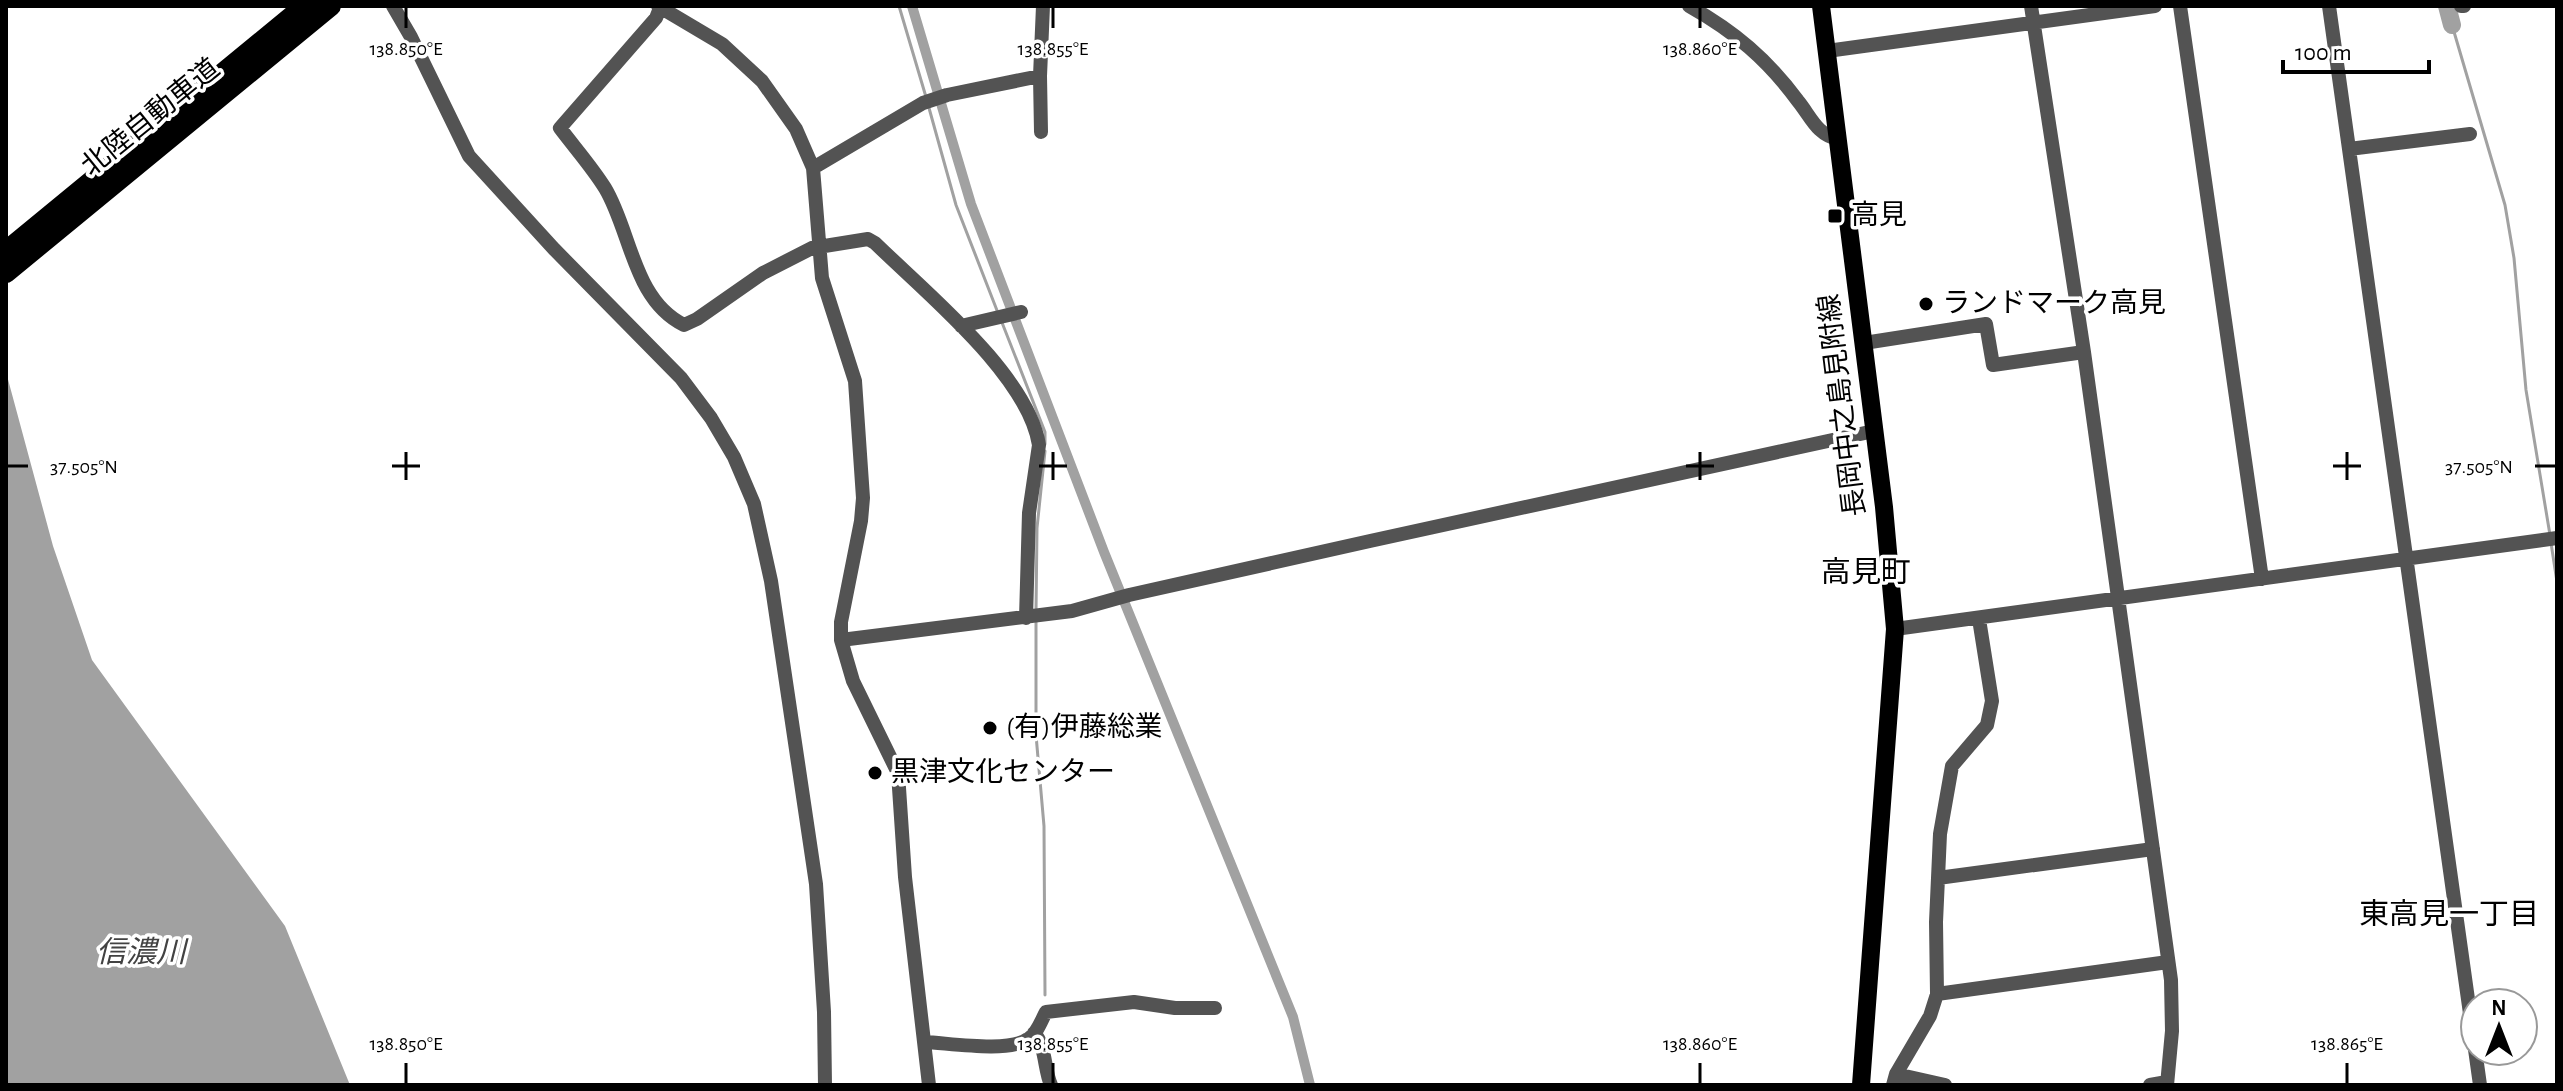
<svg xmlns="http://www.w3.org/2000/svg" width="2563" height="1091" font-family="'Alegreya Sans','Noto Sans JP',sans-serif">
<style>
.water{fill:#a1a1a1}
.lines{fill:none;stroke-linecap:round;stroke-linejoin:round}
.stream{stroke:#a1a1a1;stroke-width:3}
.canal{stroke:#a1a1a1;stroke-width:10}
.river{stroke:#a1a1a1;stroke-width:18}
.minor{stroke:#535353;stroke-width:14}
.major{stroke:#000;stroke-width:18}
.highway{stroke:#000;stroke-width:20}
.ticks{fill:none;stroke:#000;stroke-width:3}
.poi-dot{fill:#000;stroke:#fff;stroke-width:3}
.labels{text-anchor:middle;dominant-baseline:central;stroke-width:7;stroke-linejoin:round;paint-order:stroke}
.street-label{font-size:28px;fill:#000;stroke:#fff}
.poi-label{font-size:28px;fill:#000;stroke:#fff;text-anchor:start}
.neighbourhood-label{font-size:30px;fill:#000;stroke:#fff}
.water-label{font-size:30px;font-style:italic;fill:#424242;stroke:#fff}
.ticks-label{font-size:20px;text-anchor:middle;fill:#000;stroke:#fff;stroke-width:7;stroke-linejoin:round;paint-order:stroke}
</style>
<rect width="100%" height="100%" fill="#fff"/>
<!-- water -->
<path class="water" d="M6,372L53,546L92,660L285,926L350,1085H6Z"/>
<g class="lines">
<!-- stream -->
<path class="stream" d="M899,6L926,97
M2452,25L2505,205L2514,258L2526,390L2550,535
M929,108L956,205L998,313
M1001,320L1045,432V444
M2551,543L2557,582
M1036,611L1037,528L1045,451
M1036,619V735L1044,826L1045,995"/>
<!-- canal -->
<path class="canal" d="M912,6L971,204L1104,552L1293,1017L1310,1085"/>
<!-- river -->
<path class="river" d="M2447,6L2452,25"/>
<!-- minor -->
<path class="minor" d="M393,6L411,37L469,156L554,249L681,378L711,418L734,457L754,504L771,581L816,884L824,1012L825,1085
M658,6L722,44L762,81L796,129L813,168L822,278L855,381L863,498L861,521L841,622V640L853,681L898,773L905,877L929,1085
M1689,6C1735,32 1767,59 1798,101C1811,117 1817,135 1838,139
M2031,6L2084,352L2171,980L2172,1031L2167,1085
M2180,6L2262,579
M2329,6L2480,1085
M2461,6H2464
M660,8L656,18L560,128C575,148 592,167 605,188C631,231 633,300 684,325L697,319L763,273L812,248L868,239L875,243C925,292 1028,375 1039,445L1029,513L1026,618
M1827,51L2155,6
M1040,76L1041,132
M2349,149L2470,134
M813,168L923,103L947,95L1040,76L1043,6
M961,326L1021,312
M1864,343L1986,324L1993,365L2084,352
M1895,629L2557,538
M841,640L1072,611L1129,595L1370,541L1874,431
M1938,878L2153,849
M1937,994L2168,962
M1034,1033C1046,1045 1044,1070 1051,1085
M925,1042C949,1043 1009,1053 1028,1039C1037,1034 1041,1021 1046,1012L1134,1002L1175,1008H1215
M1896,1074L1945,1085
M1893,1085L1896,1074L1930,1016L1937,994L1936,922L1940,834L1952,766L1987,725L1992,701L1979,619
M2150,1085L2167,1082"/>
<!-- major -->
<path class="major" d="M1821,6L1884,507L1895,629L1861,1085"/>
<!-- highway -->
<path class="highway" d="M6,251L304,6
M6,273L331,6"/>
</g>
<!-- ticks -->
<path class="ticks" d="M406,8V28M1053,8V28M1700,8V28M406,452V480M1053,452V480M1700,452V480M2347,452V480M8,466H28M392,466H420M1039,466H1067M1686,466H1714M2333,466H2361M2535,466H2555M406,1063V1083M1053,1063V1083M1700,1063V1083M2347,1063V1083"/>
<!-- markers -->
<g class="poi-dot">
<rect x="1827" y="208" width="16" height="16" rx="4"/>
<circle cx="1926" cy="304" r="8"/>
<circle cx="990" cy="728" r="8"/>
<circle cx="875" cy="773" r="8"/>
</g>
<g class="labels">
<!-- street labels -->
<g class="street-label">
<text transform="translate(151 118) rotate(-39)">北陸自動車道</text>
<text transform="translate(1843 405) rotate(-97)">長岡中之島見附線</text>
</g>
<!-- poi labels -->
<g class="poi-label">
<text x="1851" y="216">高見</text>
<text x="1942" y="304">ランドマーク高見</text>
<text x="1006" y="728">(有)伊藤総業</text>
<text x="891" y="773">黒津文化センター</text>
</g>
<!-- neighbourhood labels -->
<g class="neighbourhood-label">
<text x="1866" y="573">高見町</text>
<text x="2449" y="915">東高見一丁目</text>
</g>
<!-- water labels -->
<g class="water-label">
<text x="141" y="953">信濃川</text>
</g>
</g>
<g class="ticks-label">
<text x="406" y="55">138.850°E</text>
<text x="1053" y="55">138.855°E</text>
<text x="1700" y="55">138.860°E</text>
<text x="84" y="473">37.505°N</text>
<text x="2479" y="473">37.505°N</text>
<text x="406" y="1050">138.850°E</text>
<text x="1053" y="1050">138.855°E</text>
<text x="1700" y="1050">138.860°E</text>
<text x="2347" y="1050">138.865°E</text>
</g>
<!-- border -->
<rect width="2563" height="1091" fill="none" stroke="#000000" stroke-width="16"/>
<!-- north arrow -->
<g transform="translate(2499 1027)"><circle r="38" fill="#ffffff" stroke="#999999" stroke-width="2"/>
<path d="M0-6L14 30L0 20L-14 30Z" fill="#000000"/>
<text y="-12" font-size="22" font-weight="bold" text-anchor="middle" fill="#000000">N</text>
</g>
<!-- scale -->
<path d="M2283 60v12h146v-12" fill="none" stroke="#000000" stroke-width="4"/>
<text x="2295" y="60" font-size="24" fill="#000000" stroke="#ffffff" stroke-width="6" paint-order="stroke">100 m</text>
</svg>
